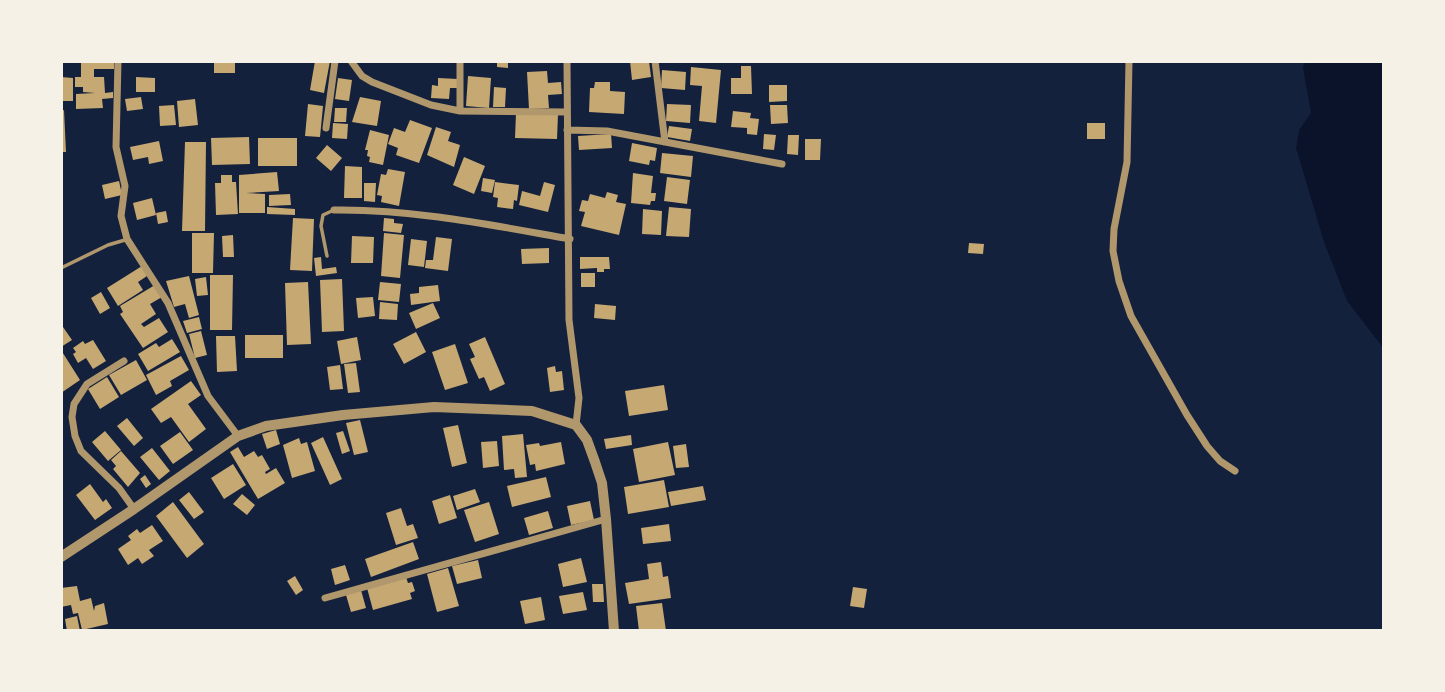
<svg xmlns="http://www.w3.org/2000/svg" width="1445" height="692" font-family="'DejaVu Sans',sans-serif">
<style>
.water{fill:#0b132b}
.building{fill:#c6a872}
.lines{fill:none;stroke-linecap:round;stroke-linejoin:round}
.service{stroke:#b1986c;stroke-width:3.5}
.minor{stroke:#b1986c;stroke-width:7}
.tertiary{stroke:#b1986c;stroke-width:10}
</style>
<rect width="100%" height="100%" fill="#14213d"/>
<!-- water -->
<path class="water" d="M1305,61H1384V349L1347,301L1324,242L1296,148L1299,130L1311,113L1303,68Z"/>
<!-- building -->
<path class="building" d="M81,61H114V69H94V77H104L105,93L113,92V98L102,99L103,108L76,109V94L95,93L83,92V87H75V77H81Z
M214,61H235V73H214Z
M315,61H330L324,93L310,90Z
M497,61H508V68L497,67Z
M630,61H649L651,77L632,80Z
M741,66H751L752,94H731V78H741Z
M691,67L721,70L716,123L699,121L702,86L690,85Z
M662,70L686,72L685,90L661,88Z
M547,71L548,83L561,82L562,94L548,95L549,108L529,109L527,72Z
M468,76L491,78L489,108L466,106Z
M61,77L73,78V101H61Z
M136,77L155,78V92H136Z
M338,78L352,80L349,101L335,99Z
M438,78L458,79L457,88H450L449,99L431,98L432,85L438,86Z
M595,82H610V91L625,92L624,114L589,112L590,88H594Z
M769,85H787V101L769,102Z
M494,87L506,88L505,107H493Z
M141,97L143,109L127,111L125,99Z
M360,97L381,101L377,126L352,122Z
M195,99L198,125L179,127L177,101Z
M308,104L323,106L320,137L305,136Z
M667,104L691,105L690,123L666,121Z
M174,105L176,125L160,126L159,106Z
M770,105H787L788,123L771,124Z
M335,108H347L346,122H334Z
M64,110L66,152H61V111Z
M733,111L751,113L750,118L759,119L757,135L747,134V128L731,127Z
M516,113L558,114L557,139L515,138Z
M410,120L432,128L419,163L396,155L398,148L388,144L394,128L405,132Z
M333,123L348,124L347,139L332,138Z
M1087,123H1105V139H1087Z
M669,126L692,129L690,141L667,137Z
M436,127L451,132L448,141L460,145L454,167L427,155Z
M370,130L389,135L383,165L369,162L370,157L367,156L368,150H365Z
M611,134L612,148L579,150L578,136Z
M764,134L776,135L774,150L763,149Z
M788,135H799L798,155L787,154Z
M249,137L250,164L212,165L211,138Z
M258,138H297V166H258Z
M805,139H821L820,160H805Z
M159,141L163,161L149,164L148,157L133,160L130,147Z
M185,142H206L205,231H182Z
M632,143L657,148L655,161L650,160L649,165L629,161Z
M327,145L342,158L331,171L316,158Z
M662,153L693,156L691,177L660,173Z
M464,157L485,166L474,194L453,185Z
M345,166L362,167V198H344Z
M388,169L405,172L399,206L381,202L382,196L377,195L381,174L386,175Z
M277,172L279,191L246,193L265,194V207H263H265V213H239V175Z
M633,173L653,176L651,193H656L655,201H651L650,205L631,203Z
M221,175H232V182H236L238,214L216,215L215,183H221Z
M667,177L690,180L687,204L664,201Z
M483,178L495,180L492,193L481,191Z
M119,181L122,195L105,199L102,185Z
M495,182L519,185L517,201L514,200L513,209L497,207L498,198L493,197Z
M544,182L555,185L548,212L519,205L522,191L540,196Z
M364,183H376L375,202L364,201Z
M607,192L618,195L616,202L626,204L619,235L581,226L585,212L579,211L582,200L588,201L590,194L605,198Z
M290,194L291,205L269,206V195Z
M152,198L156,215L137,220L133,203Z
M267,207L295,209V215L267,214Z
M669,207L691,209L689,237L666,236Z
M643,209L662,211L661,235L642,234Z
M166,211L168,222L158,224L156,213Z
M293,218L314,219L312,271L290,270Z
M384,218L394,219V223L403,224L401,233L383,231Z
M192,233H214L213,273H192Z
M384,233L404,235L400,278L381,276Z
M233,235L234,257H223L222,236Z
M352,236L374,237L373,263H351Z
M436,237L452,239L448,271L425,268L426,260H433Z
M411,239L427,241L424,267L408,265Z
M969,243L984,244L983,254L968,253Z
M549,248V263L522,264L521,249Z
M321,257L322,269L336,267L337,273L316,276L314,258Z
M580,257H609L610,269H604V272H597V268L580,269Z
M142,266L147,276L138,282L143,290L118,306L107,288Z
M581,273H595V287H581Z
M210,275H233L232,330H210Z
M189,276L199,315L189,318L185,304L174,307L166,281Z
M206,277L208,295L197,296L195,279Z
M342,279L344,331L322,332L320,280Z
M308,282L311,344L287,345L285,283Z
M380,282L401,284L399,302L378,300Z
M155,285L162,297L150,304L156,314L141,324L144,327L159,318L168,332L143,348L120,314L123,312L120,306Z
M438,285L440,301L411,305L410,294L419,293V287Z
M101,292L110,308L100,314L91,298Z
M373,297L375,316L358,318L356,298Z
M380,302L398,304L397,320L379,319Z
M433,303L440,318L416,329L409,313Z
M595,304L616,306L615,320L594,318Z
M199,317L202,329L187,333L183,321Z
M63,327L72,340L61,347V329Z
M201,331L207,355L195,358L189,334Z
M416,332L426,352L404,364L393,344Z
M245,335H283V358H245Z
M216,336H235L237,371L217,372Z
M357,337L361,360L341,364L337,341Z
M485,337L505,384L490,391L484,377L479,379L470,359L475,357L469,344Z
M172,339L180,352L148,371L138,354L156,343L159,347Z
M93,340L106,361L93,369L86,358L78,363L73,354L76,352L73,348L83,341L85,344Z
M455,344L468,383L445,390L432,352Z
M61,350L80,380L61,393Z
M181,356L189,370L170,381L172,386L156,395L146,375Z
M136,360L147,380L121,395L109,375Z
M356,363L360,392L348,393L344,364Z
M340,365L343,389L330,390L327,367Z
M555,366L556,372L562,371L564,390L550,392L547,368Z
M107,377L119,397L100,409L88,389Z
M191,381L201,395L188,404L206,429L189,442L171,417L161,423L151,409Z
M664,385L668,410L629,416L625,391Z
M127,418L143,438L134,446L117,426Z
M360,420L368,452L354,455L346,423Z
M458,425L467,463L452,467L443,428Z
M276,430L280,444L267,449L262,434Z
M105,431L121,450L108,461L92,442Z
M343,431L350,451L342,454L336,433Z
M180,432L193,450L173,464L160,446Z
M523,434L527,477L515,478L514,469L504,470L502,436Z
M631,435L632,445L606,449L604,439Z
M323,437L342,479L330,485L311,443Z
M299,438L301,444L307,442L315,471L292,478L283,445Z
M497,441L499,466L483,468L481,442Z
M561,442L565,464L536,471L535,464L530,465L526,445L539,443L540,446Z
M668,442L675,475L639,482L633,449Z
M686,444L689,467L676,468L673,446Z
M238,447L244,457L254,451L258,457L262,455L270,469L265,472L266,474L276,468L285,483L258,499L230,452Z
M152,448L170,471L159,480L140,457Z
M121,451L140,473L128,487L113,469L116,466L111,460Z
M233,464L246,485L224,499L211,478Z
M145,475L151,484L146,488L140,479Z
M546,477L551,497L512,507L507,486Z
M664,480L669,507L628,514L624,487Z
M90,484L103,502L106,499L112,508L95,520L76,495Z
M703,486L706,500L671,506L668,492Z
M475,489L480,502L457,510L453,496Z
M189,492L204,512L194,519L179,500Z
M242,494L255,505L247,515L233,504Z
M450,495L457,518L439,524L432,501Z
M590,501L594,520L571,525L567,506Z
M173,502L204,544L187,558L156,516Z
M489,502L499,534L475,542L464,510Z
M401,508L407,526L413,524L418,538L396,545L386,513Z
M548,511L553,528L529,535L524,518Z
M669,524L671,541L643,544L641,528Z
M152,525L163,541L149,550L154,556L142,564L138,558L128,565L118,549L131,540L128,536L137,529L140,533Z
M413,542L419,559L371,577L365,559Z
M581,558L587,582L563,587L558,564Z
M478,560L482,578L457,584L452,566Z
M661,562L663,577L668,576L671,598L629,604L625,583L649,579L647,564Z
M345,565L350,580L335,585L331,569Z
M448,568L459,606L437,612L427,574Z
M295,576L303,590L296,595L287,581Z
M406,577L408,583L412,582L415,591L410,593L412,599L373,610L367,588Z
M592,584H603L604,602H593Z
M77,586L80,601L91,598L94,611L95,606L104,603L108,624L82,630L78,613L73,614L71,605L61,607V588Z
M853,587L867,589L864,608L850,606Z
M361,590L366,608L351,612L346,595Z
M583,592L587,610L563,614L559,596Z
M541,597L545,620L525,624L520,601Z
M662,603L666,631H639L636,606Z
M77,616L80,631H67L65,619Z"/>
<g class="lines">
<!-- service -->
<path class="service" d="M327,256L321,226L323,215L334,210
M61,268L108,245L125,240"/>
<!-- minor -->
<path class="minor" d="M118,61L116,147L125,186L121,216L127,239L168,303L208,396L238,436
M351,61L362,76L372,82L431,105L460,111L566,112
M567,61L569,320L579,398L576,425
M655,61L665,142
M1129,61L1127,162L1114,229L1113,251L1119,281L1131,316L1187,415L1207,446L1220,461L1235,471
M460,111V61
M326,128L335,61
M567,130L607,131L782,164
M334,210C414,209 491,225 570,239
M124,361L87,384L74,404L72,417L75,436L81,451L119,488L134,509
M325,598L606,519"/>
<!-- tertiary -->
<path class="tertiary" d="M61,557L134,509L238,436L266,426L343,415L434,407L532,411L576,425L587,440L595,462L602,483L606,519L614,631"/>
</g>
<!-- border -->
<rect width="1445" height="692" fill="none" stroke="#f6f1e7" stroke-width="126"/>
</svg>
